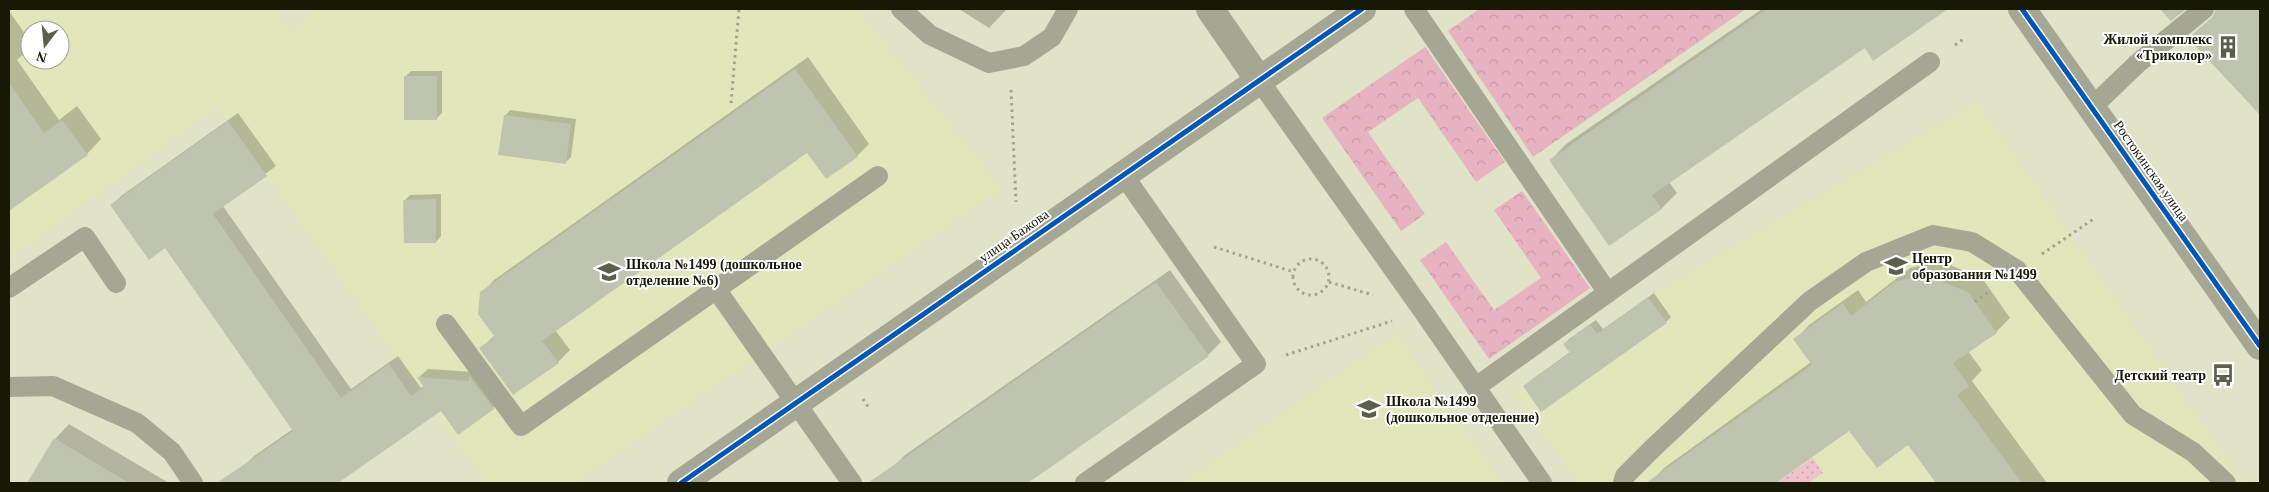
<svg xmlns="http://www.w3.org/2000/svg" width="2269" height="492" font-family="Georgia,serif">
<style>
.built{fill:#e3e6ba;fill-rule:evenodd}
.grass{fill:url(#grass-dots)}
.forest{fill:url(#forest-crowns)}
.shadow{fill:#0003}
.building{fill:#bfc4b0}
.lines{fill:none;stroke-linecap:round;stroke-linejoin:round}
.path{stroke:#a1a291;stroke-width:3;stroke-dasharray:2.5 4;stroke-linecap:butt}
.service{stroke:#a5a694;stroke-width:20}
.minor{stroke:#a5a694;stroke-width:28}
.tertiary{stroke:#a5a694;stroke-width:28}
.cycleway-casing{stroke:#fff;stroke-width:8}
.cycleway{stroke:#0057b8;stroke-width:5}
.labels{text-anchor:middle;dominant-baseline:central;stroke-width:4;stroke-linejoin:round;paint-order:stroke}
.poi-label{font-size:14px;font-weight:bold;fill:#181806;stroke:#fff;text-anchor:start}
.street-label{font-size:14px;fill:#181806;stroke:#fff}
</style>
<defs>
<pattern id="grass-dots" width="8" height="8" patternUnits="userSpaceOnUse" patternTransform="scale(1.25)"><rect width="8" height="8" fill="#f1c1cc"/><path d="M2 2h.1M6 6h.1" fill="none" stroke="#cea5ae" stroke-width="1.8" stroke-linecap="round"/></pattern>
<pattern id="forest-crowns" width="20" height="18" patternUnits="userSpaceOnUse" patternTransform="scale(1.25)"><rect width="20" height="18" fill="#e8b3c0"/><path d="M2 6a3 3 0 1 1 6 0M12 15a3 3 0 1 1 6 0" fill="none" stroke="#c699a4"/></pattern>
</defs>
<rect width="100%" height="100%" fill="#e1e3c8"/>
<!-- built -->
<path class="built" d="M9,9H276L293,32L316,9H857L1002,189L575,483H486L218,107L9,259ZM30,30H60V60H30Z
M1977,102L2244,483H1579L1513,393L1523,386L1542,412L1667,323L1648,297Z
M1396,334L1503,483H1182Z"/>
<!-- grass -->
<path class="grass" d="M1813,458L1823,473L1808,483H1776Z"/>
<!-- forest -->
<path class="forest" d="M1479,9H1746L1533,157L1448,31Z
M1425,47L1505,162L1476,182L1418,98L1368,132L1425,214L1401,231L1322,118Z
M1522,191L1590,288L1489,359L1420,260L1446,242L1494,310L1541,278L1494,210Z"/>
<!-- shadow -->
<path class="shadow" d="M959,9H1007L989,28Z
M1762,9H1939L1865,46L1669,182L1677,193L1661,209L1551,160L1566,144Z
M2216,9H2260V114L2189,38L2216,14Z
M9,11L30,41V48L17,60L59,120L77,106L101,139L87,154L9,210Z
M808,57L869,144L857,156L807,151L555,330L570,350L558,362L480,349L495,335L482,293L494,280Z
M411,71H442V113L437,118L405,77Z
M510,110L576,119L571,157L565,163L505,116Z
M238,113L276,166L223,206L351,389L398,356L421,388L425,385L419,377L428,369L475,372L502,399L493,408L442,409L336,483H257L245,465L254,456L293,429L165,247L112,205L121,196Z
M441,194V236L436,242L405,200L410,195Z
M1940,261L1982,278L2010,318L1996,332L1968,351L1982,370L1972,381L2047,483H1937L1908,443L1849,429L1773,483H1650L1664,468L1811,362L1795,340L1809,325L1858,290L1866,302L1910,268Z
M1170,270L1221,342L1208,355L1026,483H902L892,468L905,455Z
M1654,293L1671,317L1666,322L1530,381L1570,352L1564,344L1569,339L1596,320L1603,329Z
M69,424L169,483H28L55,439Z"/>
<!-- building -->
<path class="building" d="M1767,9H1948L1873,61L1865,48L1652,195L1662,209L1609,246L1549,160Z
M2160,9H2186L2171,21Z
M2216,9H2260V115L2188,38L2212,18Z
M795,69L858,157L826,179L807,153L542,341L559,363L513,395L479,348L495,337L478,314L480,292Z
M404,76H437V120H404Z
M9,83L44,133L62,120L88,155L9,211Z
M504,115L571,124L566,164L498,155Z
M228,121L267,176L213,214L341,398L389,364L411,396L424,387L417,377L469,381V376L494,409L458,435L441,411L338,483H217L293,431L165,248L149,260L110,205Z
M436,199V243H404L403,200Z
M1925,275L1968,292L1997,333L1953,363L1969,386L1957,395L2022,483H1936L1908,445L1877,468L1849,431L1776,483H1646L1812,365L1793,339L1843,303L1851,316L1894,282Z
M1156,282L1209,356L1028,483H868Z
M1648,297L1667,323L1541,412L1523,386L1570,353L1563,344L1590,324L1597,334Z
M54,438L129,483H27Z"/>
<g class="lines">
<!-- path -->
<path class="path" d="M1955,45L1965,38
M1011,90L1016,202
M731,103L739,9
M1214,247L1294,272
M2042,254L2095,218
M1293 277a18 18 0 1 1 36 0a18 18 0 1 1-36 0Z
M1329,282L1373,295
M1975,302L1990,291
M1286,355L1392,321
M863,399L869,408"/>
<!-- service -->
<path class="service" d="M901,9L930,35L989,63L1024,56L1052,37L1068,9
M1414,9L1608,293
M1259,80L1423,311L1542,483
M2092,107L2138,63L2204,9
M9,288L85,237L116,283
M716,289L852,483
M446,324L521,426L878,176
M9,387L53,386L137,423L172,452L193,483
M1476,387L1930,62
M1085,483L1256,364L1122,173
M1623,483L1625,476L1653,448L1810,301L1866,262L1933,235L1972,242L2017,270L2133,415L2193,452L2226,483"/>
<!-- minor -->
<path class="minor" d="M1210,9L1259,80
M681,483L1362,9"/>
<!-- tertiary -->
<path class="tertiary" d="M2022,9L2260,346"/>
<defs>
<path id="cycleway" d="M2022,9L2260,346
M681,483L1362,9"/>
</defs>
<!-- cycleway casing -->
<use href="#cycleway" class="cycleway-casing"/>
<!-- cycleway -->
<use href="#cycleway" class="cycleway"/>
</g>
<!-- icons -->
<defs>
<symbol id="building-bare" viewBox="-9 -9 18 18"><path d="M-4-6H4V6H1V3H-1V6H-4ZM-2.5-4.3h1.7v1.8h-1.7ZM.8-4.3h1.7v1.8H.8ZM-2.5-1h1.7V.8h-1.7ZM.8-1h1.7V.8H.8Z" fill="#5e5f4a" stroke="#fff" stroke-width="2.5" paint-order="stroke"/></symbol>
<symbol id="school-bare" viewBox="-9 -9 18 18"><path d="M0-5L7-2L0 1L-7-2ZM-4 1L0 2.5L4 1V4Q0 6-4 4Z" fill="#5e5f4a" stroke="#fff" stroke-width="2.5" paint-order="stroke"/></symbol>
<symbol id="bus-bare" viewBox="-9 -9 18 18"><path d="M-5-6H5V4H4V6H2V4H-2V6H-4V4H-5ZM-3.5-4V0h7V-4ZM-3.5 1.2v1.5H-2V1.2ZM2 1.2v1.5H3.5V1.2Z" fill="#5e5f4a" stroke="#fff" stroke-width="2.5" paint-order="stroke"/></symbol>
</defs>
<g fill-rule="evenodd">
<use href="#building-bare" x="2212" y="31" width="32" height="32"/>
<use href="#school-bare" x="1880" y="250" width="32" height="32"/>
<use href="#school-bare" x="593" y="256" width="32" height="32"/>
<use href="#bus-bare" x="2207" y="359" width="32" height="32"/>
<use href="#school-bare" x="1353" y="393" width="32" height="32"/>
</g>
<g class="labels">
<!-- poi labels -->
<g class="poi-label">
<text x="2212" y="39" text-anchor="end">Жилой комплекс<tspan x="2212" dy="16">«Триколор»</tspan></text>
<text x="1912" y="258">Центр<tspan x="1912" dy="16">образования №1499</tspan></text>
<text x="626" y="264">Школа №1499 (дошкольное<tspan x="626" dy="16">отделение №6)</tspan></text>
<text x="2206" y="375" text-anchor="end">Детский театр</text>
<text x="1386" y="401">Школа №1499<tspan x="1386" dy="16">(дошкольное отделение)</tspan></text>
</g>
<!-- street labels -->
<g class="street-label">
<text transform="translate(2151 171) rotate(55)">Ростокинская улица</text>
<text transform="translate(1014 236) rotate(-35)">улица Бажова</text>
</g>
</g>
<!-- border -->
<rect width="2269" height="492" fill="none" stroke="#181806" stroke-width="20"/>
<!-- north arrow -->
<g transform="translate(45 45) rotate(196)"><circle r="24" fill="#ffffff" stroke="#a3a39b"/>
<path d="M0-4L9 19L0 12L-9 19Z" fill="#5e5f4a"/>
<text y="-8" font-size="14" font-weight="bold" text-anchor="middle" fill="#181806">N</text>
</g>
</svg>
